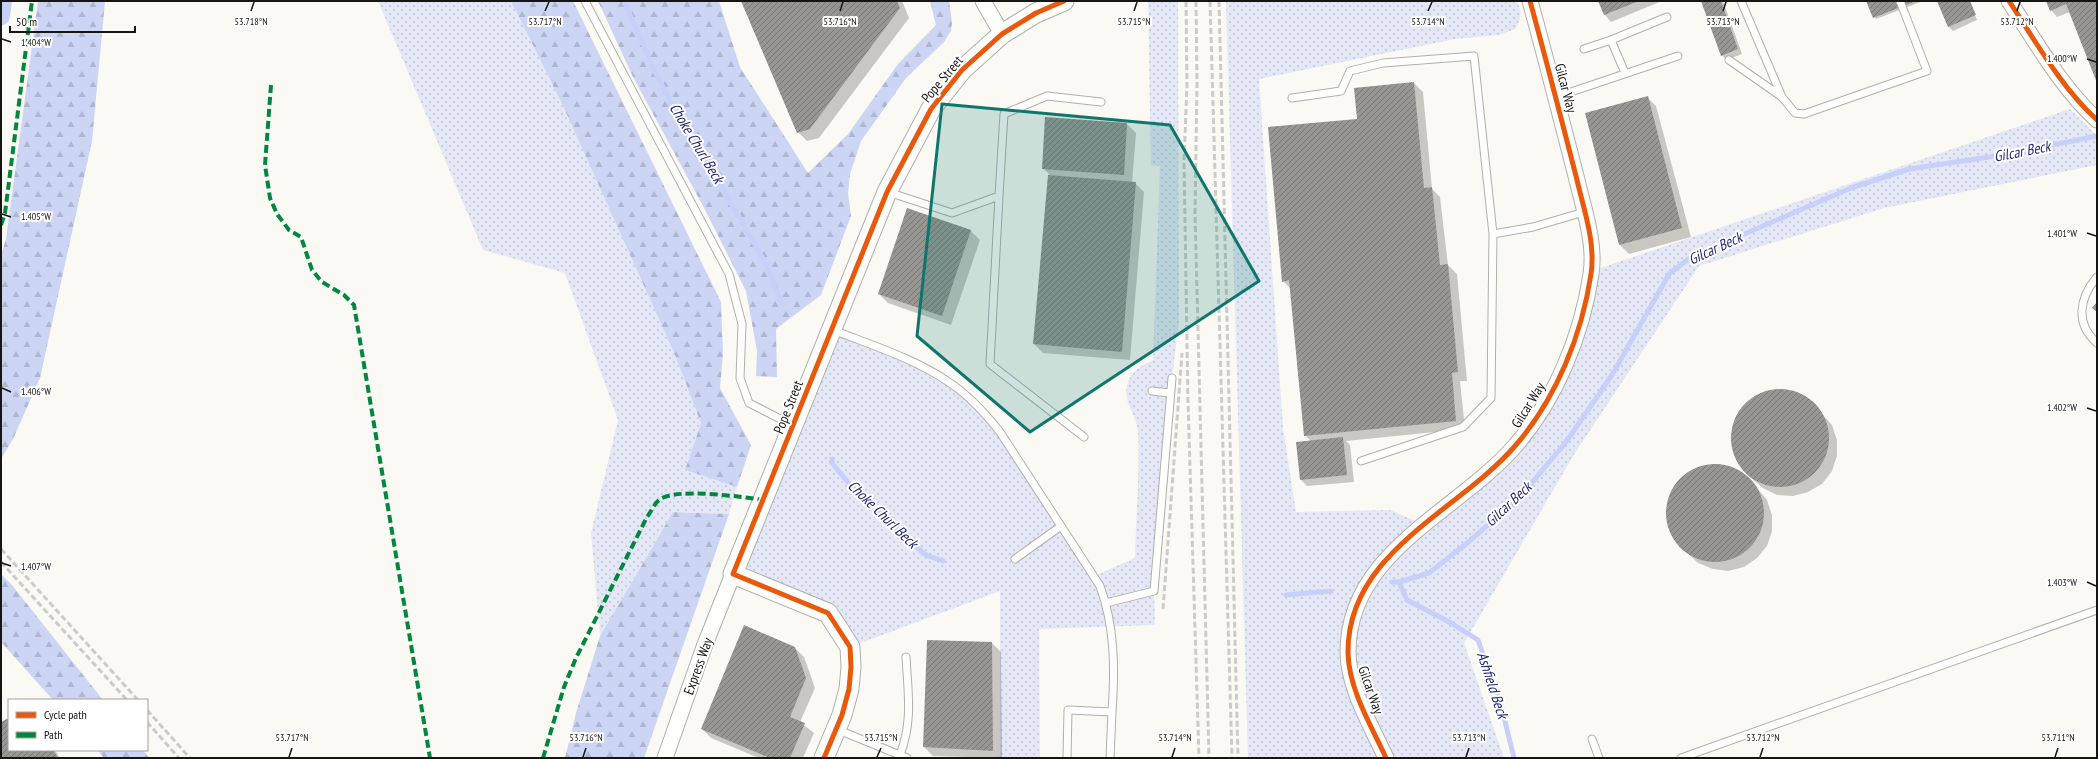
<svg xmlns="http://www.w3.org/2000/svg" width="2098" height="759" font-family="'PT Sans Narrow',sans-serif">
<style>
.grass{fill:url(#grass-dots)}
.forest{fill:url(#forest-firs)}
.shadow{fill:#0003}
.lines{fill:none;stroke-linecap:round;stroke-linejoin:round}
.stream{stroke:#c6d0fb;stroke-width:5}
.canal{stroke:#c6d0fb;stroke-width:18}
.building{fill:url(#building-hatch)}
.service-casing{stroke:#b0b0ab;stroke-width:9}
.minor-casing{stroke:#b0b0ab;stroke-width:17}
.tertiary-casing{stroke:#b0b0ab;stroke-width:21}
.service{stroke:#fefefd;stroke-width:7}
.minor{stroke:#fefefd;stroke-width:15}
.tertiary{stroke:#fefefd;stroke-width:19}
.rail{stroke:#cbcbc9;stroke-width:3;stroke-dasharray:6 3;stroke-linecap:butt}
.quiet{stroke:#00873e;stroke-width:4;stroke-dasharray:8 4;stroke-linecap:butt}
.cycleway-casing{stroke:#fff;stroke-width:8}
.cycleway{stroke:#e8590c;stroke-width:5}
.marked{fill:#0f766e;fill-opacity:0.2;stroke:#0f766e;stroke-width:3;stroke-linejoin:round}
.ticks{fill:none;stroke:#151511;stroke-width:1.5}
.labels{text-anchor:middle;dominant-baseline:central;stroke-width:4;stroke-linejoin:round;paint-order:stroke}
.street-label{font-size:14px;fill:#151511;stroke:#fff}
.water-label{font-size:15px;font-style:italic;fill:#232970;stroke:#fff}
.ticks-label{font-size:10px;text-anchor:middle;fill:#151511;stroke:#fff;stroke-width:4;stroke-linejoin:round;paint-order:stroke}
</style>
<defs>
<pattern id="grass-dots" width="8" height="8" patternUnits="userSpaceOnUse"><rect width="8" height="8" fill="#e4e8f6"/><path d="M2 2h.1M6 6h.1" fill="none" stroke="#c3c6d2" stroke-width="1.8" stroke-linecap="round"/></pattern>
<pattern id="forest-firs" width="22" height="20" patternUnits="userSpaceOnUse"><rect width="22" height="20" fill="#cdd5f5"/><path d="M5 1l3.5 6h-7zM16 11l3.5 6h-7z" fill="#afb6d1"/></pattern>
<pattern id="building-hatch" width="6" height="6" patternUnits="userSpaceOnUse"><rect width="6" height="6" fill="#979692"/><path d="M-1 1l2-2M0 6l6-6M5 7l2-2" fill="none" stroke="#7a7976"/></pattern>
</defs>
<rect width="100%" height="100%" fill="#faf9f3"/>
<!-- grass -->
<path class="grass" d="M378,1H511L564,108L675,355L701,423L685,470L737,487L729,514L673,512L600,636L591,533L618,420L565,273L483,250Z
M1148,1H1178L1179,320L1172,378L1154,591L1155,625L1039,629L1040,758H992L1000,756V591L850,647L828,613L733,574L833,330L947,381L984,412L1094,576L1135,558C1136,516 1140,473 1138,432C1137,414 1121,402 1128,382C1132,370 1143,365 1153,360L1160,166L1151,165Z
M1226,1H1516C1524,11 1520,19 1516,29L1498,35L1455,39L1259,79L1283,428L1296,512L1390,510L1425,525L1492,468L1551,392L1592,271L2070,109L2097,136V165L1884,208L1699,266L1573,456L1464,643L1504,758H1248Z"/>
<!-- forest -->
<path class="forest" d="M38,1H105L92,141L40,378L13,439L1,459V255L6,239Z
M511,1H573L721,302L723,354L720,388L751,445L737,487L685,470L701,423L675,355L564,108Z
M598,1H719L740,67L808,173L848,134L898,64L936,25L930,1H949L952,22L951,31L944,42L906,78L861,141L850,174L848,193L851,216L821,295L776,329L777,377L756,376L757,351L746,291L703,206L633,77Z
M673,512L729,514L644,758H565L576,713L600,636Z
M1,574L12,585L103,700H53L1,642Z
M97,750H143L149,758H104Z"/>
<!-- shadow -->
<path class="shadow" d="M743,1H902L909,18L819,138L807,141L798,132Z
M1599,1H1662L1611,22L1605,15Z
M1702,1H1723L1742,54L1726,60L1722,55Z
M1867,1H1923L1876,19Z
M1937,1H1969L1977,20L1979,19L1972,1L1979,19L1953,31L1948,26Z
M2047,1H2097V81L2070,12L2057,17L2051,10Z
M1414,83L1423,92L1432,189L1440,197L1448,265L1457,274L1467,381H1460L1465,429L1346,441L1350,445L1354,482L1307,486L1301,480L1311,441L1305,435L1291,289L1283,281L1358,119Z
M1647,97L1656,106L1691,237L1629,254L1620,245Z
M1046,118L1127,124L1136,133L1132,183H1135L1144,192L1130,360L1043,353L1034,344L1049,174L1043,168Z
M908,209L971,231L980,240L951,325L888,303L879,294Z
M1784,390L1799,394L1812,403L1832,425L1837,440V456L1832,471L1822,484L1808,492L1793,496L1777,495L1763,488L1751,478L1741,468L1734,454L1731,438L1734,423L1741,409L1753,398L1768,391Z
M1719,464L1735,469L1748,477L1767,500L1772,515V531L1767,546L1757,558L1744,567L1728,571L1713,569L1698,563L1677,543L1669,529L1667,513L1669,497L1677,483L1688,472L1703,466Z
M928,641L992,643L1001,652L1002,758L933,756L924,747Z
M795,648L804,657L815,688L800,722L814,733L803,758H759L711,738L702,729Z
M9,719V750H55L60,758H1V724Z"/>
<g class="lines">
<!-- stream -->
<path class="stream" d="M624,1L655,72L675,110L690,126L719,182L766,264L782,304
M832,459V463L851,486L906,538L926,555L943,561
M1392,582H1399L1429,573L1466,544L1520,497L1566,442L1612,375L1669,274L1691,257L1851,188L1909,169L2002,155L2097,136
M1399,582L1407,600L1451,623L1478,640L1500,701L1514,758
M1286,595L1331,591"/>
<!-- canal -->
<path class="canal" d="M1,16L3,1"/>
</g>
<!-- building -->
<path class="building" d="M741,1H897L900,8L810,129L797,133Z
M1598,1H1639L1604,15Z
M1701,1H1721L1738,49L1721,56Z
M1866,1H1916L1873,18Z
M1937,1H1970L1976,15L1948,27Z
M2046,1H2097V83L2066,4L2050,11Z
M1414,82L1424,188L1432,187L1440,265L1448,264L1458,372L1452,373L1456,421L1304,436L1289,280L1282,282L1268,127L1357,119L1354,88Z
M1648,96L1682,228L1619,245L1585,113Z
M1045,117L1127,123L1124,175L1042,169Z
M1048,175L1136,182L1122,352L1033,344Z
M907,208L971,230L942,316L878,294Z
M2097,302V312L2092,308Z
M1731 438a49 49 0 1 1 98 0a49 49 0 1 1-98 0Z
M1343,437L1347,475L1300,480L1296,442Z
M1666 513a49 49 0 1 1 98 0a49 49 0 1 1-98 0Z
M744,625L795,647L806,678L790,717L805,723L790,758H770L701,729Z
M927,640L992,642L993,751L923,747Z
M9,718V750H53L58,758H1V722Z"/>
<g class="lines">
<defs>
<path id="service" d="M585,1L729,274L742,324L740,378L749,403L792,425
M1741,1L1782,97L1795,113L1804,114L1927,71L1900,1
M1584,49L1611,40
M1729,60L1782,97
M1625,73L1611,40L1667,17
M1556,97L1678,56
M1292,98L1341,91L1350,71L1383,63L1474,56L1493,234
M888,192L952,213L999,196L1004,114L1047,96L1101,102
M999,196L990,364L1084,437
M2097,277C2079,298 2075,324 2097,343
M833,330C871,345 913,358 947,381C968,394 985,413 1000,432L1100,586C1115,627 1115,669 1112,712L1068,710L1067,758
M1152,391L1170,393
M1361,461L1463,427L1491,398L1493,234L1533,227L1584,212
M1015,559L1061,526
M1106,603L1154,591L1172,378
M836,729L907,758
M1592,739L1599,758
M900,755C913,721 908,693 906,657
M1110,758L1112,712
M1681,758L2097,610"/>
<path id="minor" d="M983,1L1002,34
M2009,1C2036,42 2061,87 2097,120
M665,758L704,647L733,574
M1386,758C1371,725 1349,690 1348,653C1347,552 1458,512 1515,446C1556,399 1582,335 1591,274C1596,242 1583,207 1576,176C1561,118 1546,59 1530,1"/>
<path id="tertiary" d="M824,758L842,715L849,689L851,667L850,647L828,613L733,574L887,192L931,109L962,70L1002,34L1036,13L1064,1"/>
</defs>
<!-- service casing -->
<use href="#service" class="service-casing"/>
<!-- minor casing -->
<use href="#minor" class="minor-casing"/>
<!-- tertiary casing -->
<use href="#tertiary" class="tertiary-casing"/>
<!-- service -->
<use href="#service" class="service"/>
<!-- minor -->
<use href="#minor" class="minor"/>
<!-- tertiary -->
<use href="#tertiary" class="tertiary"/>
<!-- rail -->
<path class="rail" d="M1186,1L1187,84L1184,161L1188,402L1199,758
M1196,1L1197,84L1195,213L1209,758
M1210,1L1232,758
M1219,1L1238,758
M1,549L138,700
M1,562L127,700
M1163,609L1182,353
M147,710L190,758
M147,722L179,758"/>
<!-- quiet -->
<path class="quiet" d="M271,85L265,165L270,198L277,214L289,230L301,237L312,270L322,282L344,295L354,305L430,758
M1,225L5,213L32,1
M543,758L564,687L576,658L647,517C651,512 654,504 659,500C674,487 744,497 763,500"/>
<defs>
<path id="cycleway" d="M2009,1C2036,42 2061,87 2097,120
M824,758L842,715L849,689L851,667L850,647L828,613L733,574L887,192L931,109L962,70L1002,34L1036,13L1064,1
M1386,758C1371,725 1349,690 1348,653C1347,552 1458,512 1515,446C1556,399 1582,335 1591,274C1596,242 1583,207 1576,176C1561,118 1546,59 1530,1"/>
</defs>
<!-- cycleway casing -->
<use href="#cycleway" class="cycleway-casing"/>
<!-- cycleway -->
<use href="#cycleway" class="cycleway"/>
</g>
<!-- marked area -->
<path class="marked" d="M942,104L1170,125L1259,281L1030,432L917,336Z"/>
<!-- ticks -->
<path class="ticks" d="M251,11L254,2M545,11L549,2M840,11L843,2M1134,11L1137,2M1428,11L1432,2M1723,11L1726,2M2017,11L2020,2M2,39L11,42M2087,59L2096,62M2,214L11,217M2087,233L2096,236M2,388L11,392M2087,408L2096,411M2,563L11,566M2087,582L2096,586M289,757L292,748M583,757L586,748M877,757L881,748M1172,757L1175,748M1466,757L1469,748M1760,757L1763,748M2055,757L2058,748"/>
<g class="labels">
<!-- street labels -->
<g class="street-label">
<text transform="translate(942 79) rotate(-50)">Pope Street</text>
<text transform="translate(1566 88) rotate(75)">Gilcar Way</text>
<text transform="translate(1528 405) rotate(-58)">Gilcar Way</text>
<text transform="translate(788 407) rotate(-68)">Pope Street</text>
<text transform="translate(698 666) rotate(-70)">Express Way</text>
<text transform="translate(1371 690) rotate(71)">Gilcar Way</text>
</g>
<!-- water labels -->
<g class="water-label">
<text transform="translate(697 143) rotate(59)">Choke Churl Beck</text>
<text transform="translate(2022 151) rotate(-11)">Gilcar Beck</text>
<text transform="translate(1715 248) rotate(-25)">Gilcar Beck</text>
<text transform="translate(1508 504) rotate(-43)">Gilcar Beck</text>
<text transform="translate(883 514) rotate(44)">Choke Churl Beck</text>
<text transform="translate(1493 685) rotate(72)">Ashfield Beck</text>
</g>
</g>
<g class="ticks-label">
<text x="251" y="25">53.718°N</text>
<text x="545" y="25">53.717°N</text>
<text x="840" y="25">53.716°N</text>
<text x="1134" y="25">53.715°N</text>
<text x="1428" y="25">53.714°N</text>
<text x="1723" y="25">53.713°N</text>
<text x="2017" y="25">53.712°N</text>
<text x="36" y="46">1.404°W</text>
<text x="2062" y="62">1.400°W</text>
<text x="36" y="220">1.405°W</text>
<text x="2062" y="237">1.401°W</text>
<text x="36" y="395">1.406°W</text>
<text x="2062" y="411">1.402°W</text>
<text x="36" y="570">1.407°W</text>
<text x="2062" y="586">1.403°W</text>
<text x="292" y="741">53.717°N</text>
<text x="586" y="741">53.716°N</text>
<text x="881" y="741">53.715°N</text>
<text x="1175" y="741">53.714°N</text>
<text x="1469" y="741">53.713°N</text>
<text x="1763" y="741">53.712°N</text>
<text x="2058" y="741">53.711°N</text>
</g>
<!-- border -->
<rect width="2098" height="759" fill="none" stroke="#151511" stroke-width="4"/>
<!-- legend -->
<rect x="8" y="699" width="140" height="52" fill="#ffffff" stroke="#a1a1a0"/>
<rect x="16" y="712" width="20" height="6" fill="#e8590c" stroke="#a1a1a0"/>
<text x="44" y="719" font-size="12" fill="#151511">Cycle path</text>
<rect x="16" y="732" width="20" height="6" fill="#00873e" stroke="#a1a1a0"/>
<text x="44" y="739" font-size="12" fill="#151511">Path</text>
<!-- scale -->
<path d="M10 26v6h125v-6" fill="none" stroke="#151511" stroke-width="2"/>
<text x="16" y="26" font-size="12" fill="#151511" stroke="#ffffff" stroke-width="3" paint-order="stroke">50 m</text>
</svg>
